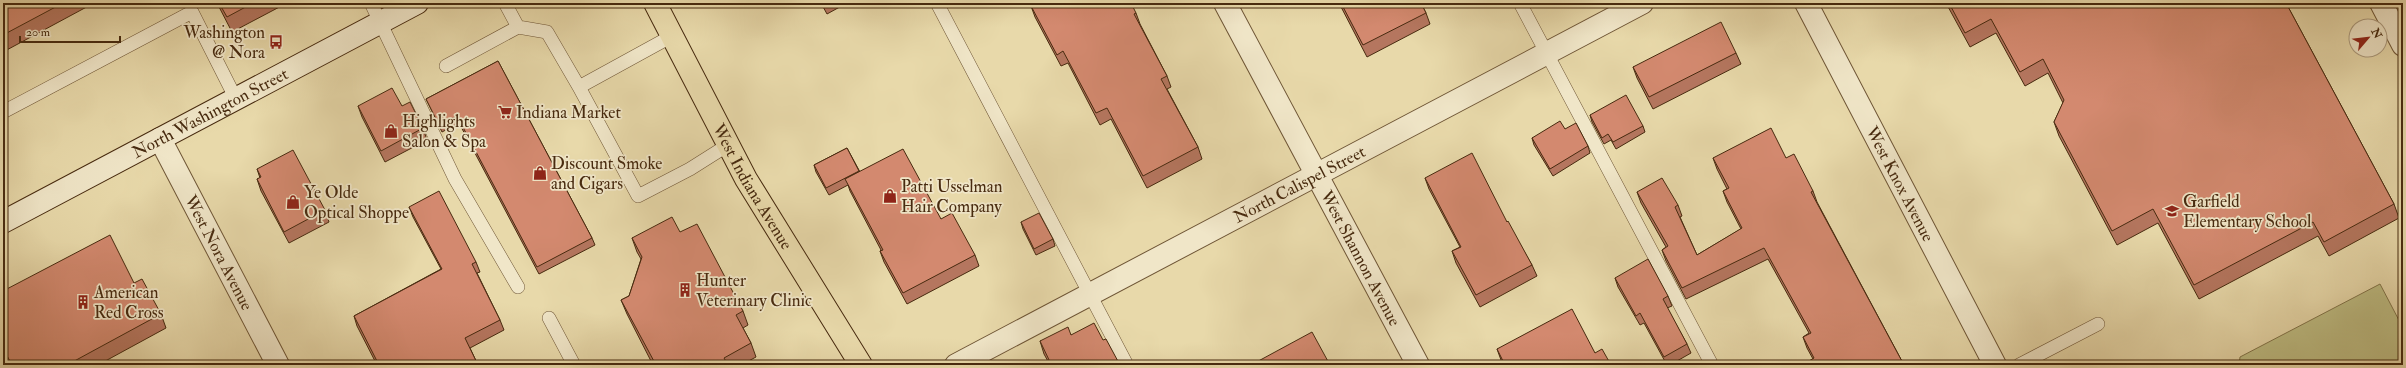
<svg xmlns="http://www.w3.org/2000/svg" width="2406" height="368" font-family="'IM FELL Double Pica',serif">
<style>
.green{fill:#bebd83;stroke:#827449}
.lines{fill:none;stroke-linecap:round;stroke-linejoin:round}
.lane-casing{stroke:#6f5636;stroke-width:14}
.street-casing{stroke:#6f5636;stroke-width:24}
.secondary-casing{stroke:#472a0f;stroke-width:24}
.primary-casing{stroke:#472a0f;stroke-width:24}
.lane{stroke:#f0e6c8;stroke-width:13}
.street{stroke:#f0e6c8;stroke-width:22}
.secondary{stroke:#f0e6c8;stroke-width:22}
.primary{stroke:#e8d9aa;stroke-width:22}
.wall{fill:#b5765f;stroke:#472a0f}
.building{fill:#d3896f;stroke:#472a0f}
.labels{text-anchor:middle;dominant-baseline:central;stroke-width:3.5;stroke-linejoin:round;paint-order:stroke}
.poi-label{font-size:17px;fill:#472a0f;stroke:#f0e6c8;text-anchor:start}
.street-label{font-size:17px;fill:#472a0f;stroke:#f0e6c8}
</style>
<rect width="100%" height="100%" fill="#e8d9aa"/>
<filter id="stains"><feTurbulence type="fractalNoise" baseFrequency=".005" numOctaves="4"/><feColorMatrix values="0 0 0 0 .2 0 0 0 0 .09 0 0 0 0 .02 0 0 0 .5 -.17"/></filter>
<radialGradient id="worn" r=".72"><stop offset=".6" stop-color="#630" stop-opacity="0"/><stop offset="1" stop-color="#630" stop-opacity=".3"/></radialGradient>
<!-- green -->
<path class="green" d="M2380,284L2403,328V365H2239L2240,357Z"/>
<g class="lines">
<defs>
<path id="lane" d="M371,3L455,179L518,287
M937,3L1127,365
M1520,3L1712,365
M518,27L547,32L579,87L672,36
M446,66L518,27L505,3
M579,87L638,196L690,169L728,145
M3,112L192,12L236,99
M549,318L574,365
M2019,365L2098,324"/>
<g id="street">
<path id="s1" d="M1225,3L1418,365"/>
<path id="s2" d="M1806,3L1995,365"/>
<path d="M2381,3L2403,45"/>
<path id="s3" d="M160,139L278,365"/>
<path id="s4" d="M956,365L1642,3"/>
</g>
<g id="secondary">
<path id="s5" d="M3,222L417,3"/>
</g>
<g id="primary">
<path id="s6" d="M655,3L746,179L861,365"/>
</g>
</defs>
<!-- lane casing -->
<use href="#lane" class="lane-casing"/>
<!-- street casing -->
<use href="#street" class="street-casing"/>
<!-- secondary casing -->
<use href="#secondary" class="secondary-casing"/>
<!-- primary casing -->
<use href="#primary" class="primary-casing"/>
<!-- lane -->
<use href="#lane" class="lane"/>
<!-- street -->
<use href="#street" class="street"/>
<!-- secondary -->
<use href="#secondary" class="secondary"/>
<!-- primary -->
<use href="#primary" class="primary"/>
</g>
<!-- wall -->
<path class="wall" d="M3,3H94L3,52Z
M217,3H287L232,32Z
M821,3H847L827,14Z
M1339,3H1421L1426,13L1430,24L1367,57Z
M1946,3H2286L2394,204L2399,218L2329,256L2318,236L2199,299L2158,223L2117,245L2059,136L2054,122L2063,103L2048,73L2025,86L1996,33L1970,47Z
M1031,6L1136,13L1140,24L1167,76L1171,87L1167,89L1198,147L1202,159L1147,188L1111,119L1100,125L1068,63L1061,66L1035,17Z
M1736,53L1741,64L1653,109L1637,78L1633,67Z
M498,61L592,238L595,245L539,274L459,123L442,132L429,105L426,99Z
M358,106H402L423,128L427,140L385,162L362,117Z
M1590,115L1643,126L1645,132L1616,149L1611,140L1604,144L1592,122Z
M1565,129L1588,146L1590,153L1553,176L1534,145L1532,138Z
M847,148L860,172L941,219L975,255L979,266L907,304L884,262L880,251L881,250L850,191L848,185L829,195L816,172L814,165Z
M1713,158H1786L1813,191L1817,202L1904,365L1813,359L1807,348L1803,337L1809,333L1768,259L1686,299L1666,261L1662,250L1666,247L1641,203L1637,192L1678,205L1682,216L1680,217L1697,255L1741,229L1727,202L1723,191L1727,189L1717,169Z
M257,169L325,210L329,222L289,243L261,191L257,179L260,178Z
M1425,178L1507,222L1532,265L1537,276L1480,307L1456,263L1452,251L1460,247L1429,189Z
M409,207L476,262L480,272L477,273L500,320L504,330L470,348L478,365H377L357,326L354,316L441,269L413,217Z
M1021,222L1053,239L1055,246L1036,255L1023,229Z
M680,232L743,311L748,325L743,328L751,343L756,357L741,365H653L627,314L621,300L629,296L641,259L637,252L632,238Z
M1615,278L1668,296L1672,306L1667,308L1687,344L1691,353L1670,365H1667L1644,323L1640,325L1618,287Z
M134,283L161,314L166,328L98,365H10L3,352V291Z
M1071,335L1103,340L1120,365H1050L1044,354L1040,341Z
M1497,349L1595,353L1611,365H1503L1501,360Z"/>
<!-- building -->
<path class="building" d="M3,3H63L3,35Z
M219,3H253L227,17Z
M822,3H832L824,7Z
M1036,3H1131L1136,13L1134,14L1167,76L1161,79L1198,147L1143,176L1107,108L1096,113L1063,51L1057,55L1031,6Z
M1341,3H1421L1426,13L1363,45Z
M1949,3H2286L2394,204L2324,242L2313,222L2194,285L2153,209L2112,231L2054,122L2064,100L2043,59L2020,72L1991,19L1965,33Z
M1721,22L1736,53L1649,97L1633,67Z
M498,61L592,238L537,267L457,116L439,125L426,99Z
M392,88L402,106L410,102L423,128L381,151L358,106Z
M1626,95L1643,126L1613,142L1608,134L1602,138L1590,115Z
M1560,121L1565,129L1576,123L1588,146L1550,169L1532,138Z
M1771,128L1786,158L1794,154L1813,191L1811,192L1904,365H1802L1814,358L1803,337L1811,333L1764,248L1682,288L1662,250L1668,246L1637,192L1662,178L1678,205L1675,207L1697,255L1742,228L1723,191L1729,188L1713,158Z
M847,148L859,171L826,188L814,165Z
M903,149L941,219L952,213L975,255L903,293L880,251L883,250L845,179Z
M293,150L325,210L284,232L257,179L261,177L257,169Z
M1472,153L1507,222L1508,221L1532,265L1476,295L1452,251L1461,247L1425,178Z
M439,191L476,262L472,264L500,320L465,338L478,365H379L354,316L442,269L409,207Z
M1039,213L1053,239L1034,249L1021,222Z
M672,217L680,232L697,224L743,311L736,315L751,343L724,358L728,365H656L621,300L629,296L642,257L632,238Z
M110,235L134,283L142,279L161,314L67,365H12L3,348V291Z
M1648,259L1668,296L1663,299L1687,344L1664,357L1640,313L1636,316L1615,278Z
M1572,309L1595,353L1602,349L1611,365H1505L1497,349Z
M1094,323L1103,340L1106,339L1120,365H1055L1054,362L1051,364L1040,341L1068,327L1071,335Z
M1312,332L1330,365H1251Z"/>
<!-- icons -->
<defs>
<symbol id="bus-bare" viewBox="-9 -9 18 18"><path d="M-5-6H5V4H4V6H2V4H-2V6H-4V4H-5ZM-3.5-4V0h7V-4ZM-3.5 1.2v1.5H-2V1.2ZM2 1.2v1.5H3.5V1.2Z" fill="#8f2418" stroke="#f0e6c8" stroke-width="2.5" paint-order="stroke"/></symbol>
<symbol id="supermarket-bare" viewBox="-9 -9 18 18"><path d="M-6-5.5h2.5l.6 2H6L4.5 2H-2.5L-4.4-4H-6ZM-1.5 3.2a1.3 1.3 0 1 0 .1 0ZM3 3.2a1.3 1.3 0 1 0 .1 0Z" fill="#8f2418" stroke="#f0e6c8" stroke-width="2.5" paint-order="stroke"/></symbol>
<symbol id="shop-bare" viewBox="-9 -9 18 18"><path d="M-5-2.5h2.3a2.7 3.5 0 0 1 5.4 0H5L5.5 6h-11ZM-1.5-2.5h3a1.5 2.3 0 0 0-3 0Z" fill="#8f2418" stroke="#f0e6c8" stroke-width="2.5" paint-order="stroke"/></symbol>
<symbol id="school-bare" viewBox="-9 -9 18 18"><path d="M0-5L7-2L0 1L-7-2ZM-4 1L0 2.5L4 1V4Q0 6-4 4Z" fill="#8f2418" stroke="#f0e6c8" stroke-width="2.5" paint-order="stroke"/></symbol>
<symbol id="building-bare" viewBox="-9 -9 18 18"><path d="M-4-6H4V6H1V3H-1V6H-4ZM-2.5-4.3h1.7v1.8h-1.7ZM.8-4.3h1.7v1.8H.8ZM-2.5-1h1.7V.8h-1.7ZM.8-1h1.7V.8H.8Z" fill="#8f2418" stroke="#f0e6c8" stroke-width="2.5" paint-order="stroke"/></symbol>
</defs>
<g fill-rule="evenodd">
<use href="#bus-bare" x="266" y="32" width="20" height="20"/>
<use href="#supermarket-bare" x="495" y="102" width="20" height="20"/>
<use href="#shop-bare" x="381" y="121" width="20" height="20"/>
<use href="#shop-bare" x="530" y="163" width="20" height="20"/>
<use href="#shop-bare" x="880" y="186" width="20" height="20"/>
<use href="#shop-bare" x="283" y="192" width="20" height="20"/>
<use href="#school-bare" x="2162" y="201" width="20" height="20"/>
<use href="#building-bare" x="675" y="280" width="20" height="20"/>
<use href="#building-bare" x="73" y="292" width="20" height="20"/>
</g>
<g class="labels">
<!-- poi labels -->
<g class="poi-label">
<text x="265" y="32" text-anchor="end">Washington<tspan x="265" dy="20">@ Nora</tspan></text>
<text x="516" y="112">Indiana Market</text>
<text x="402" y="121">Highlights<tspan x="402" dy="20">Salon &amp; Spa</tspan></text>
<text x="551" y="163">Discount Smoke<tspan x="551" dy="20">and Cigars</tspan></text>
<text x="901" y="186">Patti Usselman<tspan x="901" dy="20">Hair Company</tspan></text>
<text x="304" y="192">Ye Olde<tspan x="304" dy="20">Optical Shoppe</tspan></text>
<text x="2183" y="201">Garfield<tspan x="2183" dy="20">Elementary School</tspan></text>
<text x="696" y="280">Hunter<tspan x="696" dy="20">Veterinary Clinic</tspan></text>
<text x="94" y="292">American<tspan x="94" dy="20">Red Cross</tspan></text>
</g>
<!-- street labels -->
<g class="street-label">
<text stroke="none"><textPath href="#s5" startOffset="234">North Washington Street</textPath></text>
<text stroke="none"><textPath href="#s4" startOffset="388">North Calispel Street</textPath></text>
<text stroke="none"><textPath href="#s2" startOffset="204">West Knox Avenue</textPath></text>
<text stroke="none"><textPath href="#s6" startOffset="208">West Indiana Avenue</textPath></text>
<text stroke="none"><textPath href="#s3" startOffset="128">West Nora Avenue</textPath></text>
<text stroke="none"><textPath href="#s1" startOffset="289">West Shannon Avenue</textPath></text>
</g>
</g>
<!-- margin -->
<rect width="2406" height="368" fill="none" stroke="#e8d9aa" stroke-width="16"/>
<rect x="4" y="4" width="2398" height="360" fill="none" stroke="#472a0f" stroke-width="2"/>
<rect x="8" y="8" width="2390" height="352" fill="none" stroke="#472a0f"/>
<!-- north arrow -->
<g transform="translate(2368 38) rotate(62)"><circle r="19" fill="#f0e6c8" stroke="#ac9b7e"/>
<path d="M0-3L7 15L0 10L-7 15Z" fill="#8f2418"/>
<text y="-6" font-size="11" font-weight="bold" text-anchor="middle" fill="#472a0f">N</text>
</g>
<!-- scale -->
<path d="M20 36v6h100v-6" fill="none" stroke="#472a0f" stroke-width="2"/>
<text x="26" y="36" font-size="12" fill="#472a0f" stroke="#f0e6c8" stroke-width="3" paint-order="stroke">20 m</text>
<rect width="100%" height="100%" filter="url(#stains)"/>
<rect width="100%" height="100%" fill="url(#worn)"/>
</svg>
